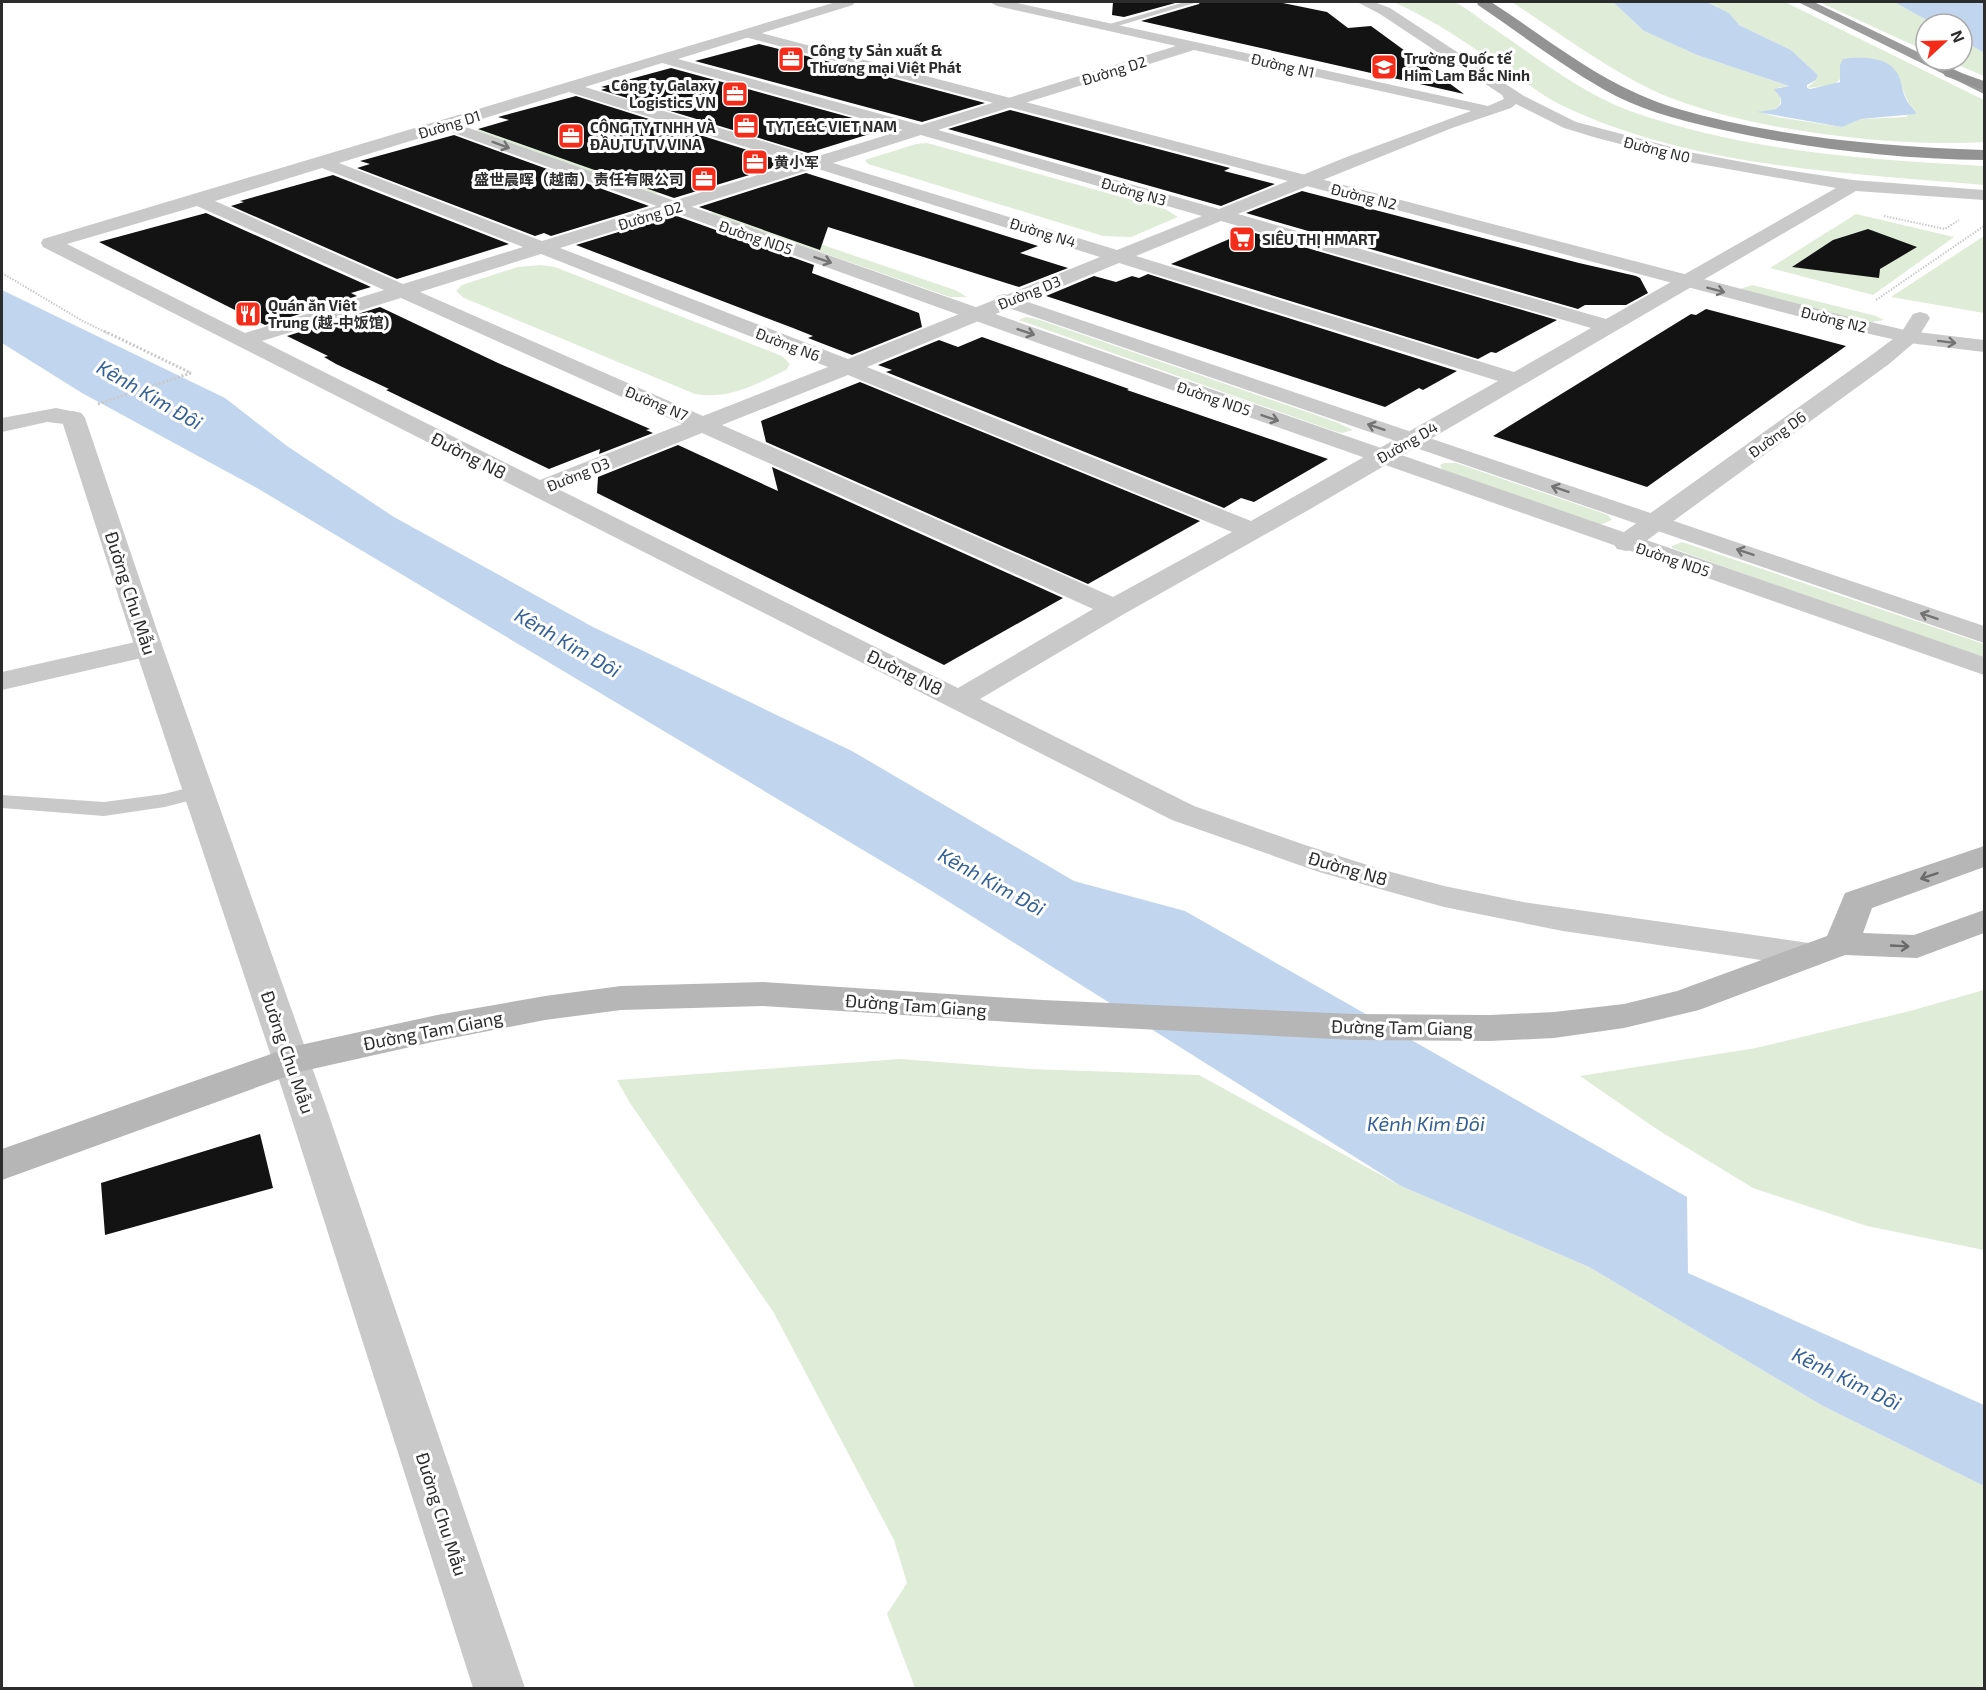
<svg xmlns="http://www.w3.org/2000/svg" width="1986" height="1690" font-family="'Exo 2','Noto Sans SC',sans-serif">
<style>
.green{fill:#dfecd7}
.water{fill:#c1d6ee}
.building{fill:#131313}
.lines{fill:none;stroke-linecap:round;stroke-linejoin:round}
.path-far1{stroke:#c9c9c9;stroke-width:2;stroke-dasharray:1.5 1.5;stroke-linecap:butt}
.path{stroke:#c9c9c9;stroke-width:3;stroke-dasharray:2 2;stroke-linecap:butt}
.service{fill:#c9c9c9;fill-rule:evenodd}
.minor{fill:#c9c9c9;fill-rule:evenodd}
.tertiary{fill:#c9c9c9;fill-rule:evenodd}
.secondary{fill:#b6b6b6;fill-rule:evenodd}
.trunk{fill:#9c9c9c;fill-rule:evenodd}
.motorway{fill:#939393;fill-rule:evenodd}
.oneway{stroke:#737373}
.oneway2{stroke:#6a6a6a}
.labels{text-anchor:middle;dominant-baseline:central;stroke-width:6;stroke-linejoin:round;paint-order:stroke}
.far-poi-label{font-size:15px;font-weight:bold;fill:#2c2c2c;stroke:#fff;text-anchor:start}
.far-street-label{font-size:15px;fill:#2c2c2c;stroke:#fff}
.street-label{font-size:18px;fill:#2c2c2c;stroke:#fff}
.water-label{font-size:20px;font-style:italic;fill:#336095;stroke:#fff}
</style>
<rect width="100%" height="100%" fill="#fff"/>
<!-- green -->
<path class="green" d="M1393,2C1412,1 1433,0 1452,2C1461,3 1481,20 1490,26C1535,56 1579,92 1630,111C1743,151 1866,160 1984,166V185C1845,173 1691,167 1563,106C1544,97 1527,83 1509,72C1471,46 1435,20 1393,2Z
M1512,2H1613L1644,31L1697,55L1789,86L1777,88C1781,97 1783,102 1776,109L1759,112L1777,117L1842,127L1861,119L1906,117L1914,109C1900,96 1904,73 1885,63L1841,78L1834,85L1807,88L1816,80L1818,75L1791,50L1739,25L1716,6L1707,2H1785L1984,100V142C1892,148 1734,129 1650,89C1602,65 1556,31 1512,2Z
M1819,2H1894L1934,24H1926V51Z
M1962,40L1984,53V76L1946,60H1962Z
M480,129L663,193L649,194L476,131Z
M927,143L1165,209L1178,217L1131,237L1103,236L868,164L865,160L916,144Z
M712,212L729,213L955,290L967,297H950L714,215L710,213Z
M1856,214L1954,237L1873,295L1770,268Z
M1984,236V313L1891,297Z
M541,265L555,267L782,356L790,364L786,370C756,384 729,400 695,394L464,298L456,291L462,285L518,267Z
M1752,285L1876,316L1884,320L1872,322L1787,303L1740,289Z
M1026,317L1040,320L1336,422L1353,430L1342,433L1334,431L1019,320Z
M1444,463H1456L1608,515L1612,520L1600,525L1443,471L1440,465Z
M1682,542L1984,644V659L1672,548V546Z
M1984,990V1250L1867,1226L1753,1188L1658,1130L1580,1076L1756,1048L1910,1011Z
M900,1059L1031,1069L1199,1075L1401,1186L1589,1267L1823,1406L1984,1486V1688H915L887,1614L907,1583L894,1540L774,1313L630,1103L617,1080Z"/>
<!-- water -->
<path class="water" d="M1613,2H1707L1729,13L1739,25L1791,50L1818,75L1816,80L1807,85V88L1810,89L1840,82V65L1843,59C1857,57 1882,56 1893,68C1902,76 1901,89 1906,99C1909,106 1914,107 1916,114L1861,119L1842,127L1757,112L1776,109L1781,104V98L1774,89L1789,86L1697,55L1644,31Z
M1894,2H1984V53L1962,40V24H1934Z
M2,290L225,398L287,446L394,517L593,627L852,751L1074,881L1185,911L1687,1197L1688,1273L1984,1405V1486L1823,1406L1589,1267L1401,1186L930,890L257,488L82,393L2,343Z"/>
<!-- building -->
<path class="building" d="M1113,2H1179L1124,17L1112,15Z
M1200,2H1278L1327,12L1348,28L1371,26L1464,94L1141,21L1199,4Z
M759,44L850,67L985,103L922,122L695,61Z
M671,68L889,128L808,153L601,90L607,88L601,87Z
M576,96L782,161L774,163L782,165L674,198L478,129L509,120L498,117Z
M1010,110L1230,168L1224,171L1275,184L1221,206L948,129Z
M454,135L649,206L551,236L544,233L535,236L357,168L370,164L360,161Z
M806,173L1038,246L1020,253L1068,268L1019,287L828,227L820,250L699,207Z
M333,175L509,244L397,279L231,206L244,202L240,201Z
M1302,191L1579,263L1636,276L1640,278L1648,293L1626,305H1585L1578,309L1246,213Z
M206,213L371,287L351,293L357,296L265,325L99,242Z
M674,215L814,265L812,273L919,313L922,327L852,355L808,338L813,336L793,328L576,245Z
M1868,229L1917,247L1880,269L1879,278L1792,267L1833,240Z
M1248,231L1557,320L1496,353L1491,352L1478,359L1171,264Z
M1148,274L1457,371L1423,390L1419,388L1385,407L1046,296L1094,276L1116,282L1132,276L1139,278Z
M380,307L498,363L650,429L646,430L653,433L599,454L600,449L549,469L386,390L389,389L336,364L324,357L328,356L287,336Z
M1706,309L1846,346L1647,487L1493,436L1691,314L1696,315Z
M982,337L1129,389L1127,390L1328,459L1254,502L1241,498L1224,508L886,372L892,370L878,365L939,340L958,347Z
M860,382L1200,521L1088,584L766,442L761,421Z
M678,445L778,491L772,467L1063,598L944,665L597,493L598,477Z
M260,1134L273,1188L105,1235L101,1183Z"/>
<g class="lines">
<!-- path-far1 -->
<path class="path-far1" d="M1884,216L1945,229L1959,220
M2,273L81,320L107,333
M1876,300L1984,226"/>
<!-- path -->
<path class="path" d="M104,331L191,373
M98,404L191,373"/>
<!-- service -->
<path class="service" d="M1185,2H1198L1111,28L1103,26Z
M199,785L207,786L210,791L207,796L165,807L104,816L2,808V795L104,802L164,794Z"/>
<!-- minor -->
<path class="minor" d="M836,2H855L853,5L678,59L921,125L1176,46L997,6L990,2H1013L1488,106L1504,99L1502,95L1380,14L1357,2H1374L1390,8L1524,96L1576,122L1694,153L1786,170L1853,180L1984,190V200L1856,191L1312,508L1124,614L980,699L1194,806L1305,845L1380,869L1444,886L1523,902L1809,943L1822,947L1827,955L1822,963L1809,967L1563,931L1444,907L1319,872L1172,820L43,247L41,243L43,239ZM1194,50L1471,111L1344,158L1219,209L938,130ZM662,63L903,130L815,157L585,87ZM569,92L797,163L542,241L339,163ZM1516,104L1564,128L1597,138L1694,163L1836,188L1606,319L1238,214L1452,128L1511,108ZM921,135L1202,216L1117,250L833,163ZM322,168L523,247L403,284L215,201ZM815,168L1100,257L848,359L560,248ZM197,206L384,290L245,333L67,244ZM1221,221L1591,328L1514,372L1136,256ZM541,254L828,367L703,416L420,292ZM1119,263L1498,381L1251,521L867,367ZM401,298L682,424L540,480L262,341ZM848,375L1232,532L1113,597L722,425ZM702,433L1093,609L958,688L560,490Z
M1920,312L1927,314L1930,318L1916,341L1889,364L1635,549L1626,551L1617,549L1613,543L1617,537L1873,354L1901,333L1913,314Z
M56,408L81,413L85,418L81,423L73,425L47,422L2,432V418Z
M149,639L159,642L163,648L159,654L2,690V672Z"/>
<!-- tertiary -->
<path class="tertiary" d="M746,29L1841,315L1909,331L1984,340V352L1909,343L1831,325L741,36L739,33Z
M446,120L1029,326L1984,657V675L1015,335L440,128L438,125Z
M1004,294L1984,626V643L997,304L994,300L997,296Z
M73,411L81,413L85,418L163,648L324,1101L525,1688H473L286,1101L135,648L61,418L65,413Z"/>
<!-- secondary -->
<path class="secondary" d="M1984,846V867L1872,908L1863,933L1914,935L1984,910V933L1917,958L1845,955L1699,1010L1624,1028L1554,1038L1490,1041L1354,1040L1043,1024L763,1006L621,1010L545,1020L437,1041L299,1072L2,1180V1149L291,1047L437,1015L545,996L621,986L763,982L1043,1000L1354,1014L1490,1015L1554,1012L1624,1004L1677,991L1827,936L1845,893Z"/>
<!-- trunk -->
<path class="trunk" d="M1798,2H1814L1926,56V60H1935L1984,84V94Z"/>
<!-- motorway -->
<path class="motorway" d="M1477,2H1491C1539,33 1586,71 1638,94C1666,107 1696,114 1725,121C1811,140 1897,147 1984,150V160C1893,159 1803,148 1714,128C1676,119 1637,109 1603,89C1560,64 1519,33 1478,5Z
M1950,69L1984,81V90L1945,76L1943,73L1945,70Z"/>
</g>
<!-- one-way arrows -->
<defs><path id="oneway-shaft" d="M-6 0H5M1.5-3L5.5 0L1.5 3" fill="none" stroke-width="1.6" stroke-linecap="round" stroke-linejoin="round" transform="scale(1.5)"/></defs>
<g class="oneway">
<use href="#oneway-shaft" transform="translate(501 145) rotate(20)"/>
<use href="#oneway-shaft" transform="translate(823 260) rotate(19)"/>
<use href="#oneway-shaft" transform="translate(1716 290) rotate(15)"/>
<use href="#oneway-shaft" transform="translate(1026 332) rotate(19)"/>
<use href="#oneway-shaft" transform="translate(1947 342) rotate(7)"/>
<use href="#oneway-shaft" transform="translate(1270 418) rotate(19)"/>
<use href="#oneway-shaft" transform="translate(1376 427) rotate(-161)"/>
<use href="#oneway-shaft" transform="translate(1560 489) rotate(-161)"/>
<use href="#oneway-shaft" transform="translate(1745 552) rotate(-161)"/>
<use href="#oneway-shaft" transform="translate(1929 616) rotate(-161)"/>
</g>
<g class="oneway2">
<use href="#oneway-shaft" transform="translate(1929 876) rotate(161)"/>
<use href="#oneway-shaft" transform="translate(1900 946) rotate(3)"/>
</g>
<!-- icons -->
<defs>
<symbol id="office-square" viewBox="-11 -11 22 22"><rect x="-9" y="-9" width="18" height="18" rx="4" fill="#f62c1a" stroke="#fff"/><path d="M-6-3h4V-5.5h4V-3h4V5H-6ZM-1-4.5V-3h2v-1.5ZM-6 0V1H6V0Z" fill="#fff"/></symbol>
<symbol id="school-square" viewBox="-11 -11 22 22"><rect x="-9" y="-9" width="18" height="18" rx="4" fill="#f62c1a" stroke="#fff"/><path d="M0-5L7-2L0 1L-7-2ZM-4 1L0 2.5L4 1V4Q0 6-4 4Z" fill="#fff"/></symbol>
<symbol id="supermarket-square" viewBox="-11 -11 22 22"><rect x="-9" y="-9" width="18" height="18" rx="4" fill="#f62c1a" stroke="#fff"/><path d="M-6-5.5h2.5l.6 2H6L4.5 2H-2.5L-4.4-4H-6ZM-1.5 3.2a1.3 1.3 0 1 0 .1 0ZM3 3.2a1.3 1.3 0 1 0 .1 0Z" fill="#fff"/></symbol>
<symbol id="restaurant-square" viewBox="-11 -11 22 22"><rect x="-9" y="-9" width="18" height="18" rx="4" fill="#f62c1a" stroke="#fff"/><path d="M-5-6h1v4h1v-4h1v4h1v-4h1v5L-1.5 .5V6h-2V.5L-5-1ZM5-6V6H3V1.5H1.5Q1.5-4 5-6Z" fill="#fff"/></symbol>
</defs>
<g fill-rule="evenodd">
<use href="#office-square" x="776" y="44" width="30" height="30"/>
<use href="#school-square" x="1369" y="52" width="30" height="30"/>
<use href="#office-square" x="720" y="79" width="30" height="30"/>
<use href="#office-square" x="731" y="111" width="30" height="30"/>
<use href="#office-square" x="556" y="121" width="30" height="30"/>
<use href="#office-square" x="740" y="147" width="30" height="30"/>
<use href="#office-square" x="689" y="164" width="30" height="30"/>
<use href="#supermarket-square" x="1227" y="224" width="30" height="30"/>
<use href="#restaurant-square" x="233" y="299" width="30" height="30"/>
</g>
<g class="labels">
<!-- far-poi labels -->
<g class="far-poi-label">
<text x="810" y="50">Công ty Sản xuất &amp;<tspan x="810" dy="17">Thương mại Việt Phát</tspan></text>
<text x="1404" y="58">Trường Quốc tế<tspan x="1404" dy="17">Him Lam Bắc Ninh</tspan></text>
<text x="716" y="85" text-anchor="end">Công ty Galaxy<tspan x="716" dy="17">Logistics VN</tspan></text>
<text x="766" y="126">TYT E&amp;C VIET NAM</text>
<text x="590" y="127">CÔNG TY TNHH VÀ<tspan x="590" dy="17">ĐẦU TƯ TV VINA</tspan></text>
<text x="774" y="162">黄小军</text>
<text x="684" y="179" text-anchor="end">盛世晨晖（越南）责任有限公司</text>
<text x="1262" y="239">SIÊU THỊ HMART</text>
<text x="268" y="305">Quán ăn Việt<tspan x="268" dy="17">Trung (越-中饭馆)</tspan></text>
</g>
<!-- far-street labels -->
<g class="far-street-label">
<text transform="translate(1283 65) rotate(13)">Đường N1</text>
<text transform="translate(1114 70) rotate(-17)">Đường D2</text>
<text transform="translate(449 124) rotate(-17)">Đường D1</text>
<text transform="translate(1657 149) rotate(14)">Đường N0</text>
<text transform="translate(1134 191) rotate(16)">Đường N3</text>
<text transform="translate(1364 196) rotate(14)">Đường N2</text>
<text transform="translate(650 215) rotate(-17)">Đường D2</text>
<text transform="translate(1043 232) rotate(17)">Đường N4</text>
<text transform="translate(756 237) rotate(19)">Đường ND5</text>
<text transform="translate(1029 292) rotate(-22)">Đường D3</text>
<text transform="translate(1834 319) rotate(14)">Đường N2</text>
<text transform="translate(788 344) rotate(21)">Đường N6</text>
<text transform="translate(1214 398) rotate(19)">Đường ND5</text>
<text transform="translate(657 403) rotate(23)">Đường N7</text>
<text transform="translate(1777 434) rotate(-36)">Đường D6</text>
<text transform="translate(1407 442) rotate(-30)">Đường D4</text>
<text transform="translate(578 474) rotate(-22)">Đường D3</text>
<text transform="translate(1673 559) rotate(19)">Đường ND5</text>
</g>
<!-- street labels -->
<g class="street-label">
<text transform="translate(469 455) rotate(27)">Đường N8</text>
<text transform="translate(131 593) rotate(72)">Đường Chu Mẫu</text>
<text transform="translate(905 672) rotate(26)">Đường N8</text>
<text transform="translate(1348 868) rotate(16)">Đường N8</text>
<text transform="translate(916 1005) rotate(4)">Đường Tam Giang</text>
<text transform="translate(1402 1027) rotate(1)">Đường Tam Giang</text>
<text transform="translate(433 1030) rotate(-11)">Đường Tam Giang</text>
<text transform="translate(288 1052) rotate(71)">Đường Chu Mẫu</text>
<text transform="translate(442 1514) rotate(72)">Đường Chu Mẫu</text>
</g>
<!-- water labels -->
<g class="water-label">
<text transform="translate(150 394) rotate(30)">Kênh Kim Đôi</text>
<text transform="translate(568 642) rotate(30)">Kênh Kim Đôi</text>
<text transform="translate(992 881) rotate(29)">Kênh Kim Đôi</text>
<text x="1426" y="1123">Kênh Kim Đôi</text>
<text transform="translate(1847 1378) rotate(26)">Kênh Kim Đôi</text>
</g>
</g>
<!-- border -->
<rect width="1986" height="1690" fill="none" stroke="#2c2c2c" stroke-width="6"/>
<!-- north arrow -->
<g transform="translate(1944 42) rotate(68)"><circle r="28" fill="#ffffff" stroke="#ababab" stroke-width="1.5"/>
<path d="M0-4.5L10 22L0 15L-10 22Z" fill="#f62c1a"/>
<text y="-9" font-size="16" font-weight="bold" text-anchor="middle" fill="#2c2c2c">N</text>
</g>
</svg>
